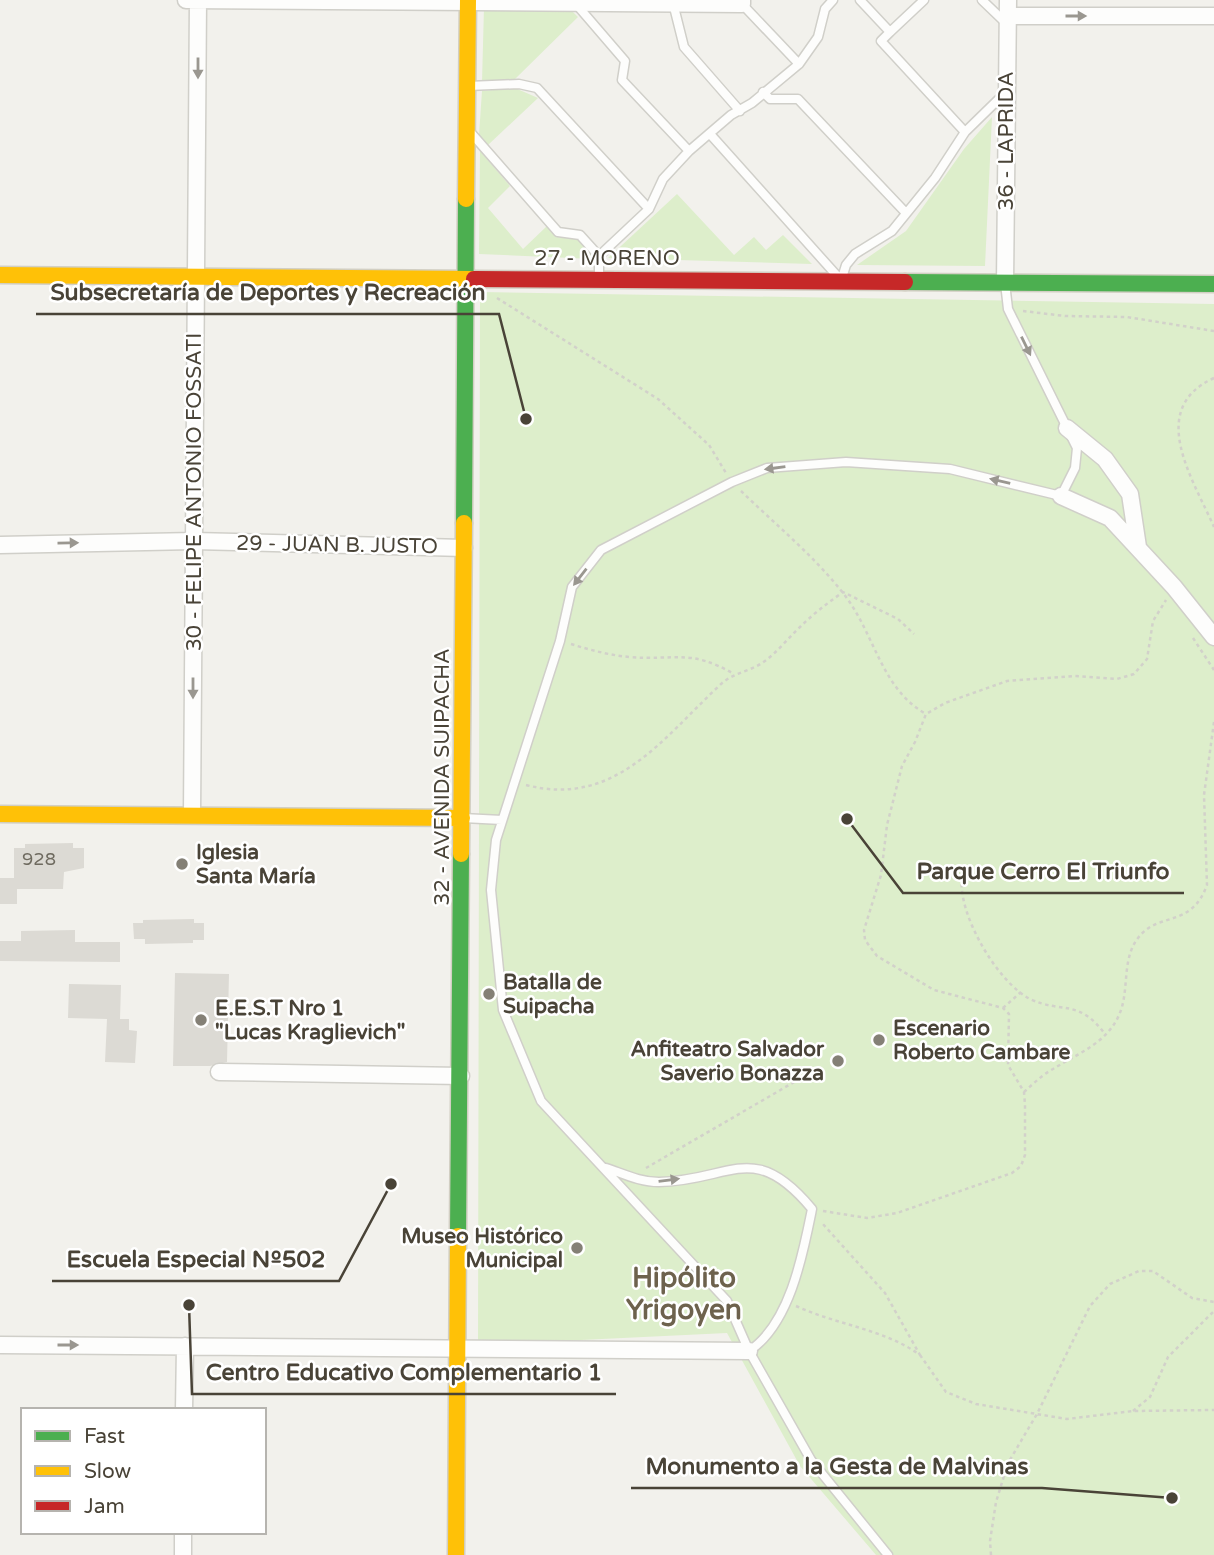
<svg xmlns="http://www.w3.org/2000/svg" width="1214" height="1555" font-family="'Varela Round',sans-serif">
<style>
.green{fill:#ddeecb}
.building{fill:#dcdad4}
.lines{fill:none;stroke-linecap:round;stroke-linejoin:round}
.lane-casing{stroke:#d0cfc9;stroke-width:11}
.street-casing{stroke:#d0cfc9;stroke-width:19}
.fast-casing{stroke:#d2cfc3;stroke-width:19}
.slow-casing{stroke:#d2cfc3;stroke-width:19}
.jam-casing{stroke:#d2cfc3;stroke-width:19}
.path{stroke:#d2d1ca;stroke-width:2.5;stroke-dasharray:3.5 3.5;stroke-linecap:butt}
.lane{stroke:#fdfdfc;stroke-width:8}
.street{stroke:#fdfdfc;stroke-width:16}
.fast{stroke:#4caf50;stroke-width:16}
.slow{stroke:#ffc107;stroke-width:16}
.jam{stroke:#c62828;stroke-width:16}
.oneway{fill:#9a9790}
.poi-dot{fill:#848076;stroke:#fff;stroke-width:2.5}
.labels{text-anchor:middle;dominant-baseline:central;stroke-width:5;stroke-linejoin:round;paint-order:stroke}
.number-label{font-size:18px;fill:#6e6a5f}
.street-label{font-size:21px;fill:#494337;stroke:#fff}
.poi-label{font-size:21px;font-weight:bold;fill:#494337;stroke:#fff;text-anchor:start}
.district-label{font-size:28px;font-weight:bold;fill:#6d624d;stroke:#fff}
.leader{fill:none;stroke:#494337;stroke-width:2.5}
.callout-dot{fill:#494337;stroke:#fff;stroke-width:2.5}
.callout-label{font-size:23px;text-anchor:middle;font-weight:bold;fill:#494337;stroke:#fff;stroke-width:5;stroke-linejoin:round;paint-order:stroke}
</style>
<rect width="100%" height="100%" fill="#f2f1ec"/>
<!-- green -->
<path class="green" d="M484,7L569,8L578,17L513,81L482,82Z
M515,88L538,98L488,145L479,135L482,91Z
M992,117L985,266L857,265L906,231L964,149Z
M480,151L510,186L488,208L523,249L547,226L556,237L578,239L594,255L593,259L479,254Z
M677,194L734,255L754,237L766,250L783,235L812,264L608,258Z
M480,292L1214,304V1555H876L800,1466L727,1333L478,1345Z"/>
<!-- building -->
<path class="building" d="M73,843V848H84V868L64,872L63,889H17V904H0V878H14V848H25V844Z
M194,919V923H204V940H193V943L145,944V939H134L133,923H143V920Z
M75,930V942H120V962L0,961V941H21V931Z
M175,973L229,974L227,1062L210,1066H173Z
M69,984L121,985L120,1019H129V1030L137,1031L135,1063L105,1062L107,1019L68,1018Z"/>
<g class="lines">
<defs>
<path id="lane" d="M860,0L890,32L881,41L965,132
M982,0L1007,24
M673,3L684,47L740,111
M576,4L625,61L622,80L689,151
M742,4L799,64
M890,32L924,0
M468,86L519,84L537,88L649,209
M763,92L770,99H798L906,213
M472,134L558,232L580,235L599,256
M710,134L839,278
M842,278L846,265L855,254L892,231L935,178L965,132L1006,92
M599,279V256L649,209L663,179L689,151L731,115L752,103L799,64L818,37L825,9L833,0
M463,818L502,820
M606,1168C624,1174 640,1182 659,1182C731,1181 753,1138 812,1209C803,1254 790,1324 749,1351
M888,1555L811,1460L749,1351L727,1301L541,1101L503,1010L491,890L496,840L560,641L572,587L601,550L732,482L767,468L846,462L950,469L1061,496L1075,468L1077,448L1008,309L1005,283"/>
<path id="street" d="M186,0L742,4V0
M1008,16H1214
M1005,283L1008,0
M1067,428L1105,459L1130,494L1138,547
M1061,496L1110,518L1174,587L1214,637
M0,545L194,541L464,548
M192,815L198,0
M219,1072L461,1076
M0,1345L749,1351
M184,1410L185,1346
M183,1555V1532"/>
<path id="fast" d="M905,282L1214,284
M464,523L466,199
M458,1236L461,854"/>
<path id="slow" d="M466,199L468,0
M0,275L474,279
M0,814L462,818
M461,854L464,523
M456,1555L458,1236"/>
<path id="jam" d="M474,279L905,282"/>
</defs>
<!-- lane casing -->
<use href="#lane" class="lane-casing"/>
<!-- street casing -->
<use href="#street" class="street-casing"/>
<!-- fast casing -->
<use href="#fast" class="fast-casing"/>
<!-- slow casing -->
<use href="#slow" class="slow-casing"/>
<!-- jam casing -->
<use href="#jam" class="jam-casing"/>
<!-- path -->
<path class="path" d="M497,298L658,399L709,445L726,473
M1023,311L1065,316L1127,317L1214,331
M1214,378C1146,409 1193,479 1214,527
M741,491C775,524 814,556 843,593C875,633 880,688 926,714
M1193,638L1214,670
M571,644C590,650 609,655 629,657C675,661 689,648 734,674
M526,785C615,808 662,739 720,685C732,673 748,672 762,663C777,653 788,638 801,626C814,613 828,603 843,592L898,619L914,634
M962,877C957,913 997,982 1030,999C1062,1014 1078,998 1105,1034
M1003,1008L1021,992
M1024,1092C1033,1084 1042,1075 1053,1069C1077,1054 1107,1043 1119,1015C1130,991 1121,960 1138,938C1158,911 1191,929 1207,885L1204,795L1214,722
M646,1168L808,1074
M823,1211L867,1218L897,1213L1012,1173L1021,1166L1025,1155V1105L1024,1092L1008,1065L1009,1014L1003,1008L934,990L877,956L865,940L864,930L881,875L887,825L902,766L915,742L926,714L945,703L1007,681L1074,676L1117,679L1134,674L1147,659L1153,621L1166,600
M796,1306C837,1325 884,1329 920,1355L885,1293L822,1223
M920,1355L946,1392L976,1404L1067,1419L1133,1411L1214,1410
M1133,1411L1150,1397L1168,1357L1214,1311
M991,1555L990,1541L996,1502L1008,1463L1037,1414L1090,1306L1110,1284L1139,1271H1153L1192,1298L1214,1302"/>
<!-- lane -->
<use href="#lane" class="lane"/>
<!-- street -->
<use href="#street" class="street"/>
<!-- fast -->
<use href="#fast" class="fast"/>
<!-- slow -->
<use href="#slow" class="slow"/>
<!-- jam -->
<use href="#jam" class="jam"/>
</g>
<!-- one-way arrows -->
<defs><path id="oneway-solid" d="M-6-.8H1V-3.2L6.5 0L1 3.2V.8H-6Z" transform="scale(1.75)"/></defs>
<g class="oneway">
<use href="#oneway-solid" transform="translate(1076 16)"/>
<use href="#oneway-solid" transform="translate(198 68) rotate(90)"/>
<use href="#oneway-solid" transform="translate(1026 346) rotate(64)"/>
<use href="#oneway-solid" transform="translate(775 468) rotate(172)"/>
<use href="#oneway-solid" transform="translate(1000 481) rotate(-167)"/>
<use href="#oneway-solid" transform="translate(68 543) rotate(-1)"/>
<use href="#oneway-solid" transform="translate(580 577) rotate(128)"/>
<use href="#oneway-solid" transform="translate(193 688) rotate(90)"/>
<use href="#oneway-solid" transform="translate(669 1180) rotate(-7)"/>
<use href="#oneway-solid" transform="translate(68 1345)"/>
</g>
<!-- markers -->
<g class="poi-dot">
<circle cx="182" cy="864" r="7"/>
<circle cx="489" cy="994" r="7"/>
<circle cx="201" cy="1020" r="7"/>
<circle cx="879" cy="1040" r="7"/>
<circle cx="838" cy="1061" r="7"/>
<circle cx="577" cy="1248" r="7"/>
</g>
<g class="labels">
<!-- number labels -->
<g class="number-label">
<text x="39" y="859">928</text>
</g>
<!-- street labels -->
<g class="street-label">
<text transform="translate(1006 141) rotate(-90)">36 - LAPRIDA</text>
<text x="607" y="258">27 - MORENO</text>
<text transform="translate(194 492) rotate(-90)">30 - FELIPE ANTONIO FOSSATI</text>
<text transform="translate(337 545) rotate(1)">29 - JUAN B. JUSTO</text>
<text transform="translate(442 777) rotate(-90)">32 - AVENIDA SUIPACHA</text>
</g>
<!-- poi labels -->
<g class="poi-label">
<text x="196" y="852">Iglesia<tspan x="196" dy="24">Santa María</tspan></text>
<text x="503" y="982">Batalla de<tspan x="503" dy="24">Suipacha</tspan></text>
<text x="215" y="1008">E.E.S.T Nro 1<tspan x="215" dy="24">"Lucas Kraglievich"</tspan></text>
<text x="893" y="1028">Escenario<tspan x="893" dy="24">Roberto Cambare</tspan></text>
<text x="824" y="1049" text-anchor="end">Anfiteatro Salvador<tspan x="824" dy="24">Saverio Bonazza</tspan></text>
<text x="563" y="1236" text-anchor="end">Museo Histórico<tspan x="563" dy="24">Municipal</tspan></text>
</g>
<!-- district labels -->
<g class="district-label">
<text x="684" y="1278">Hipólito<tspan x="684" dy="32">Yrigoyen</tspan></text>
</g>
</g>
<!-- callouts -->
<path class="leader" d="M526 419L499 314H36M847 819L903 893H1184M391 1184L339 1281H52M189 1305L192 1394H616M1172 1498L1042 1488H631"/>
<g class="callout-dot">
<circle cx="526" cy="419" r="7"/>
<circle cx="847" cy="819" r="7"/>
<circle cx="391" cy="1184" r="7"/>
<circle cx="189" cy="1305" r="7"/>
<circle cx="1172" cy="1498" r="7"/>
</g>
<g class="callout-label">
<text x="268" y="300">Subsecretaría de Deportes y Recreación</text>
<text x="1043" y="879">Parque Cerro El Triunfo</text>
<text x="196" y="1267">Escuela Especial Nº502</text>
<text x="404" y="1380">Centro Educativo Complementario 1</text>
<text x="837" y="1474">Monumento a la Gesta de Malvinas</text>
</g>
<!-- legend -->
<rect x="21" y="1408" width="245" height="126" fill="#ffffff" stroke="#b6b4af" stroke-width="2"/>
<rect x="35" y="1431" width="35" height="10" fill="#4caf50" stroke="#b6b4af" stroke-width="2"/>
<text x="84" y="1443" font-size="21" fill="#494337">Fast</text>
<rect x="35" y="1466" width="35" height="10" fill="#ffc107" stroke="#b6b4af" stroke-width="2"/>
<text x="84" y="1478" font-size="21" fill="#494337">Slow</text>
<rect x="35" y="1501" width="35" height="10" fill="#c62828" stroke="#b6b4af" stroke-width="2"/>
<text x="84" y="1513" font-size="21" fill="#494337">Jam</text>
</svg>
